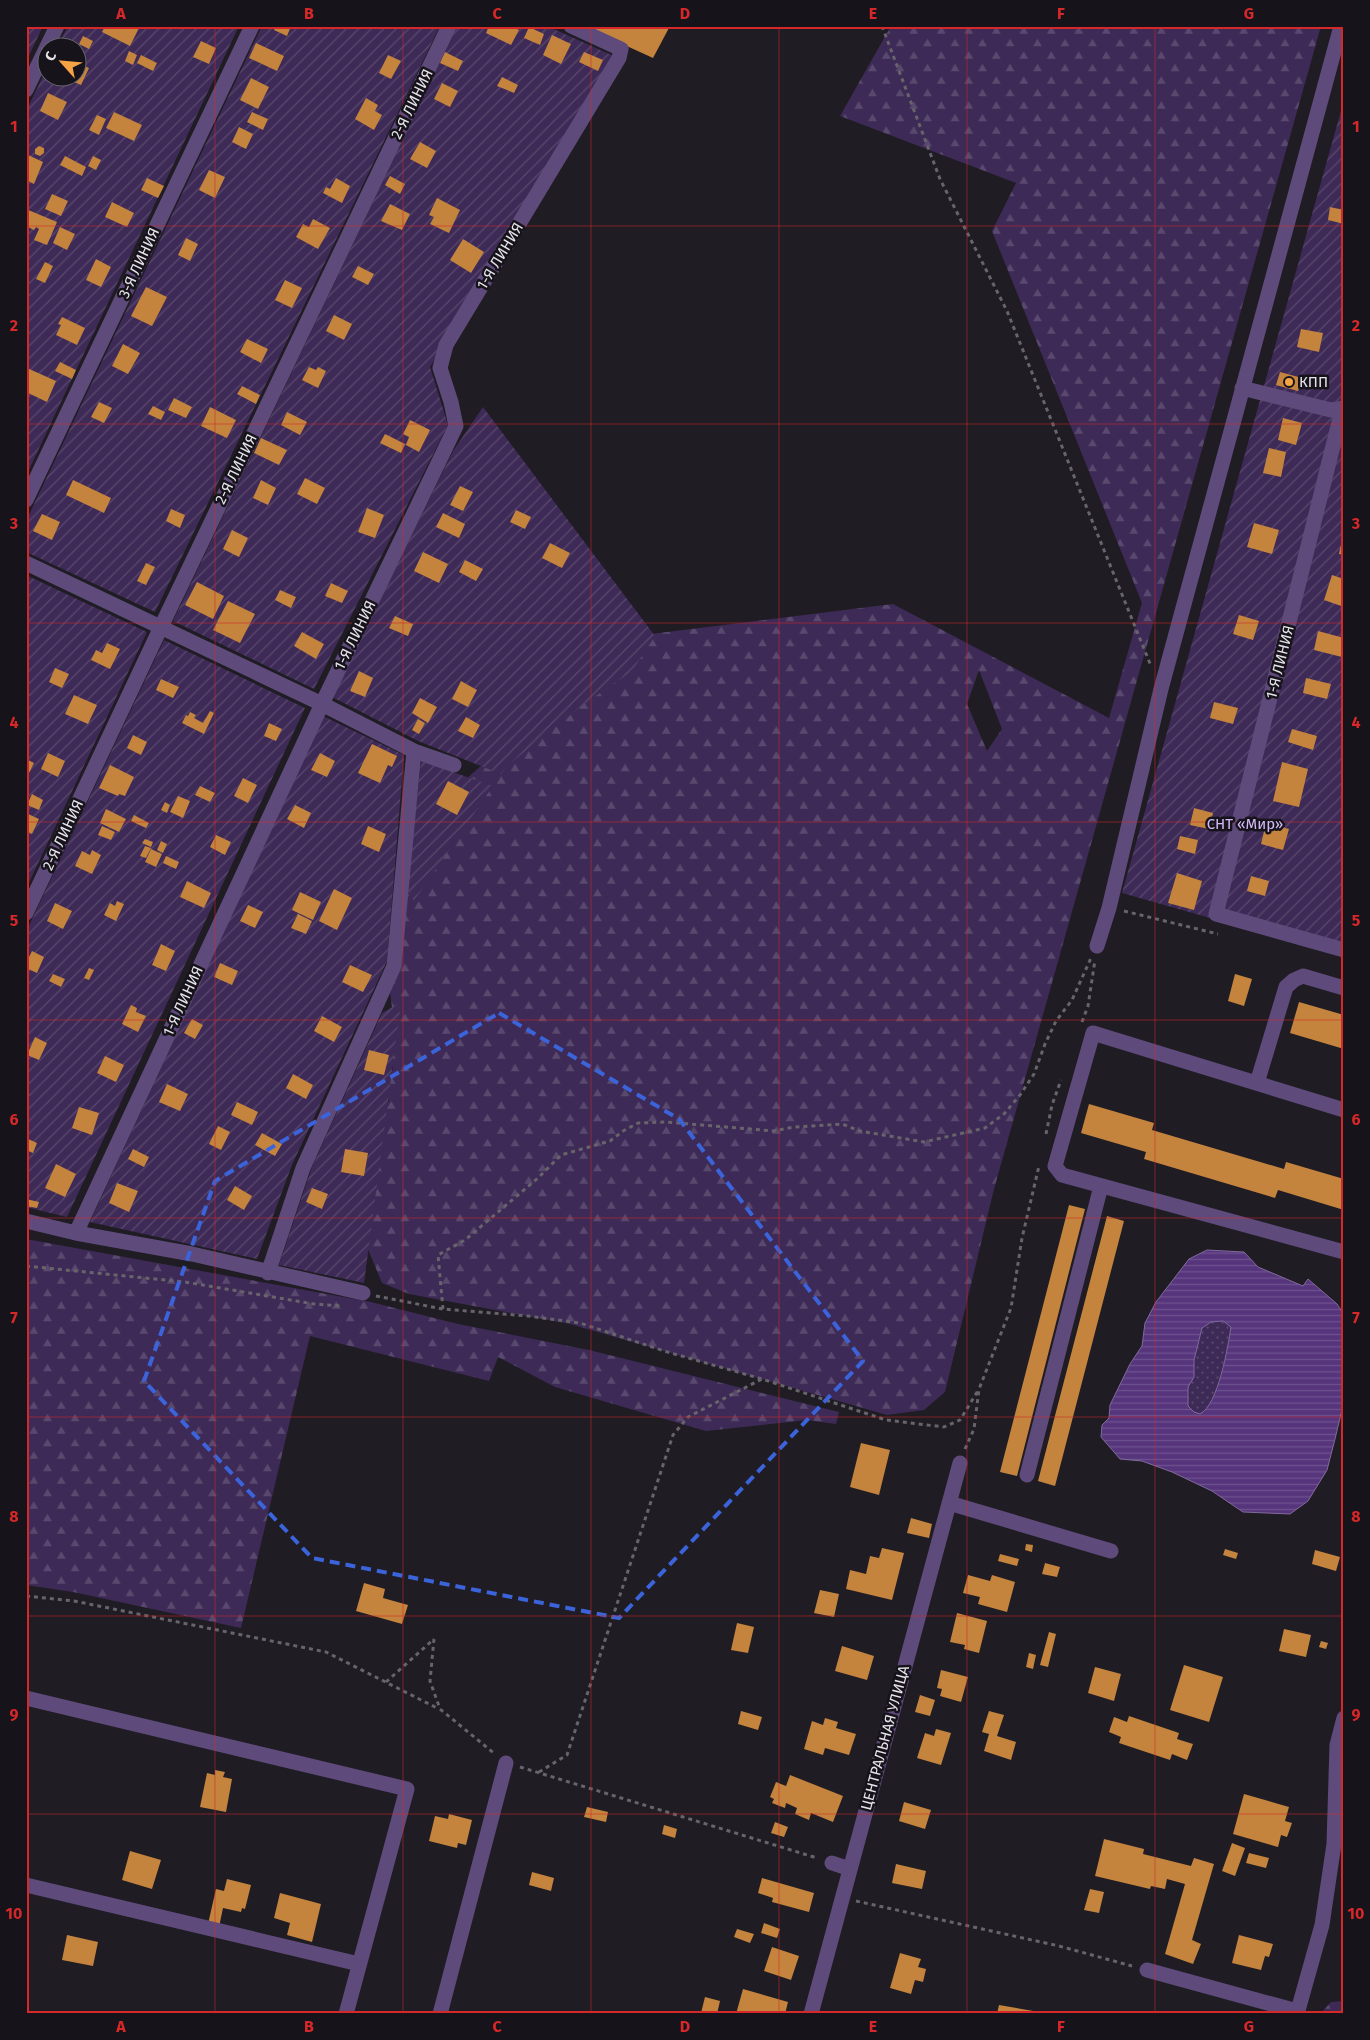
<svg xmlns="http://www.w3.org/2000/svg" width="1370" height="2040" font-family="'Fira Sans',sans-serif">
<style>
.grass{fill:url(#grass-dots)}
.forest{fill:url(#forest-firs);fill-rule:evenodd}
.garden{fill:url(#garden-furrows)}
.water{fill:url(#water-rules);stroke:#816a9d;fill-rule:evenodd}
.building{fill:#c4843e}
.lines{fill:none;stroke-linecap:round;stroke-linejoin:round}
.path{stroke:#67646b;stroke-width:3;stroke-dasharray:4 4;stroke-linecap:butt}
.minor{stroke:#5f4b7b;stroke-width:15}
.marked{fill:none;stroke:#3b64db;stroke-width:4;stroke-dasharray:10 6;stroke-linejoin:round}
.grid{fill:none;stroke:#d62828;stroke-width:1;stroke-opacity:0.55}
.poi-dot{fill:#f5a345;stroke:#16131b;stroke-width:2}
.labels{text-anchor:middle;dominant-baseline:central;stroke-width:5;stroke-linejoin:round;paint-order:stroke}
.street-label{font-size:15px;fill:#e6e4ea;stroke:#16131b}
.poi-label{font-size:15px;fill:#e6e4ea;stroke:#16131b;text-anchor:start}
.park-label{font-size:15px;fill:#d2baf7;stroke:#16131b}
.neatline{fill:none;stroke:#d62828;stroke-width:2}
.grid-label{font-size:16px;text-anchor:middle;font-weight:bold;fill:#d62828}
</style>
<defs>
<pattern id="grass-dots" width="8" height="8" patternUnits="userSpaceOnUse" patternTransform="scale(1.25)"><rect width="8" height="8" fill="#3e2a56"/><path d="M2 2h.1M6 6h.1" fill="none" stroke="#5a496e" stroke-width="1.8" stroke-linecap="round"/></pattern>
<pattern id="forest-firs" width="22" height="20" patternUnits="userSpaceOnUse" patternTransform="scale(1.25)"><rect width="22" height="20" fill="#3e2a56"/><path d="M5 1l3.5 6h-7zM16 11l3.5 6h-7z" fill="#5a496e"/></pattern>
<pattern id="garden-furrows" width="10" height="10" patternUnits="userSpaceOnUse" patternTransform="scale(1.25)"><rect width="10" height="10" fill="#3e2a56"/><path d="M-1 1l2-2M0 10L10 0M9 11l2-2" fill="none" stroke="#5a496e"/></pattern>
<pattern id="water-rules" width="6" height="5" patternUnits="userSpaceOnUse" patternTransform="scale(1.25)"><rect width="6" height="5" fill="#56357c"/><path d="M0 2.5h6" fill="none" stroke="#6e528f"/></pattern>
</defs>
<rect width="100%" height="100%" fill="#1f1c24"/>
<!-- grass -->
<path class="grass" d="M1223,1321L1231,1327C1228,1346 1217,1405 1200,1414L1194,1412L1188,1406V1386L1194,1377V1360L1202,1328L1211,1322Z"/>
<!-- forest -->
<path class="forest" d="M891,26H1321L994,1189L945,1392L924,1410L887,1415L570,1324L409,1294L382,1283L365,1242L370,1124L389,1101L385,1088L393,1069L388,1049L395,1033L389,983L396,899L465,780L497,752L651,634L893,604L1109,718L1142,603L992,231L1016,183L840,116ZM979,670L1002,729L987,751L967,704Z
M26,1239L371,1302L458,1324L589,1350L839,1412L836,1424L807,1420L706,1431L555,1387L498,1357L489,1381L310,1336L241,1628L73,1592L26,1585Z
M1344,2001V2014H1320L1331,2002Z"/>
<!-- garden -->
<path class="garden" d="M26,26H43L26,62Z
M68,26H239L26,476V111L47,68L48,78H78V48L57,47Z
M262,26H440L155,612L26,552V521Z
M457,26H547L616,57L430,367L448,425L314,689L173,621Z
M1344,100V956L1122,893Z
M483,407L655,636L632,671L583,705L508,765L501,774L418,741L332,697L453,451Z
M26,575L147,632L26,889Z
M164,640L305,708L67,1217L26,1207V932Z
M323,716L404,755L387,961L292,1165L257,1259L90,1222Z
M421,761L493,786L414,901L407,889Z
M401,1002L364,1283L279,1265L312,1167L382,1013Z"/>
<!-- water -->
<path class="water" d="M1207,1250L1244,1252L1258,1267L1303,1286L1308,1279L1337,1304L1344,1315V1401L1335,1439L1327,1470L1308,1501L1290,1514L1243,1512L1212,1491L1172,1472L1142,1461L1120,1459L1101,1437L1102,1425L1109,1418L1110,1405L1130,1364L1142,1346L1145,1323L1156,1302L1189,1259ZM1223,1321L1231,1327C1228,1347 1218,1405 1200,1414L1194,1412L1188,1406V1387L1194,1377V1360L1202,1328L1211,1322Z"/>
<!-- building -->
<path class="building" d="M105,26H140L130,46L102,32Z
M276,26H291L287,36L274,30Z
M489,26H511L519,30L511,45L486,33Z
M583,26H670L653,58Z
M529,27L544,34L540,45L524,38Z
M552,35L571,44L561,64L543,55Z
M83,36L93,41L89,49L79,44Z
M201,41L216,48L209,64L193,57Z
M256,43L284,56L277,71L249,58Z
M129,51L137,55L133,65L125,61Z
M445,52L463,61L458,71L440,63Z
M584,52L603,60L598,71L579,62Z
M141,55L157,63L153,71L137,63Z
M388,55L401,61L391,79L379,73Z
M78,63L89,68L81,85L65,78H78Z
M502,77L518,85L514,93L497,86Z
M251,78L269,87L258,109L240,100Z
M442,83L458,91L450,107L434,99Z
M48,93L67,102L58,120L40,111Z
M366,98L378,105L375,111L382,115L374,130L355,119Z
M114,112L142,125L134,141L106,128Z
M252,112L268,119L263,130L247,122Z
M97,115L106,119L99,135L89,130Z
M239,127L253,134L246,149L232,142Z
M420,142L436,151L427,168L410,159Z
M39,146L44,148V153L40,156L35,154V149Z
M26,154L43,162L34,184L26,180Z
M65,156L86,167L82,176L60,165Z
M93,156L101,160L96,170L88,166Z
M209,170L225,177L215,198L199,190Z
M390,176L405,184L400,194L385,185Z
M147,178L164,186L158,198L141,190Z
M336,178L350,186L342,203L323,193L326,187L330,189Z
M52,194L68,201L61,216L45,209Z
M437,198L460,210L449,233L430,224L434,217L429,215Z
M112,202L134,213L127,227L105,217Z
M390,204L410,214L402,230L381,221Z
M1330,207L1344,210V224L1328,220Z
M26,209L57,222L47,245L34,240L39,229L36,227L34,230L26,226Z
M313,219L330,228L318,249L296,237L303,224L309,227Z
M60,227L75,234L67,250L53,243Z
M186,238L198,244L190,261L178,255Z
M463,239L484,252L471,273L450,260Z
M96,259L111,267L101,287L86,280Z
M45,262L53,266L45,283L36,279Z
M358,266L374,274L368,285L352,277Z
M285,280L302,288L292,308L275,300Z
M146,287L167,297L152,326L131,316Z
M334,315L352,324L344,340L326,331Z
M62,317L85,328L77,345L56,335L61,325L58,324Z
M1301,329L1323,333L1319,352L1297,347Z
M247,339L268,349L261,363L240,352Z
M123,344L140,353L128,374L112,366Z
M60,362L76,370L72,379L55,371Z
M309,367L316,370L318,367L326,371L318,388L302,380Z
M27,368L56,381L47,402L26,392Z
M1280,372L1302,378L1298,391L1276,385Z
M242,386L260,395L256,404L237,394Z
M174,398L192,407L186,418L168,410Z
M99,402L112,408L104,423L91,417Z
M153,406L165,412L161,420L148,414Z
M210,407L236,420L227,438L201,426Z
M287,412L307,422L300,435L281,425Z
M1283,418L1302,423L1296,445L1278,440Z
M410,420L430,430L419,452L406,445L409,437L403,434Z
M385,434L405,444L401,453L380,443Z
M261,438L287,450L279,465L254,453Z
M1269,448L1286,452L1281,477L1263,473Z
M305,478L325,488L317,504L297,494Z
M73,480L111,498L104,513L66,495Z
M261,480L276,488L268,505L253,498Z
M460,486L473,492L463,511L450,505Z
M367,508L384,515L375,538L358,532Z
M171,509L185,515L180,528L166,521Z
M516,510L531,517L525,529L510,522Z
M443,513L465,524L459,538L436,527Z
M42,514L60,522L52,540L33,531Z
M1254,523L1279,530L1272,554L1247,547Z
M232,530L248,538L239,557L223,549Z
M1343,536H1344V555L1339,554Z
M550,543L570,553L562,568L542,558Z
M423,552L448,564L439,583L414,571Z
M465,560L483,569L476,581L459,572Z
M146,563L155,567L146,585L137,581Z
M1332,575L1344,579V607L1324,600Z
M197,582L224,596L213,619L185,605Z
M331,583L348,591L342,603L325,596Z
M280,590L296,597L291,608L275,600Z
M228,601L255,614L240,643L213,630Z
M1239,615L1259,621L1253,640L1233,634Z
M395,616L413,624L408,636L389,628Z
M1318,631L1344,638L1342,657L1314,650Z
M302,632L324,644L316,659L294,646Z
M107,643L120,649L110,669L91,660L96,650L102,653Z
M55,668L69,674L62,688L49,682Z
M359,671L373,678L365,697L350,691Z
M1306,678L1331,684L1327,699L1303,693Z
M161,679L179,687L173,698L156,690Z
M461,681L477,690L468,707L452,699Z
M74,695L97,705L88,724L65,714Z
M420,698L437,707L428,723L412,713Z
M1214,702L1238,708L1233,724L1210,718Z
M210,711L214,713L204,734L182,723L186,715L188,716L190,712L196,715L194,718L203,723Z
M466,717L480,725L473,738L458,731Z
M418,719L425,723L419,734L412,730Z
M269,723L282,729L276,741L264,736Z
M1292,729L1317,736L1313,750L1288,742Z
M133,735L147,742L141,755L127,748Z
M372,744L397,756L392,767L388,765L380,783L358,773Z
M48,753L65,761L58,777L41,769Z
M320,753L335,761L327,777L311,770Z
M26,759L34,763L26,779Z
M1282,762L1308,769L1299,807L1273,801Z
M110,765L134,777L125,796L119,794L118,796L99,788Z
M243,778L257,785L248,803L234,796Z
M448,781L469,792L457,815L436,804Z
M200,786L215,793L210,802L195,795Z
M32,794L43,800L39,810L27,805Z
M178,796L190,801L183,818L170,812Z
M165,802L170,805L167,813L161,810Z
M295,805L311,813L304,828L287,819Z
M1194,808L1213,813L1209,829L1190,825Z
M106,809L126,819L119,832L100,823Z
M26,813L39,819L32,834L26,831Z
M134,815L149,823L146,828L131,821Z
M1266,823L1289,829L1283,850L1261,844Z
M102,826L115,832L111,840L98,835Z
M368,826L386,834L379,852L361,844Z
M216,835L231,842L225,855L210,847Z
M1180,836L1198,840L1195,854L1177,849Z
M145,839L153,842L151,847L142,843Z
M161,841L167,844L163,853L157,850Z
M145,846L151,848L146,858L140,856Z
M151,849L162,854L156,867L145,862Z
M92,850L101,855L92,874L75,866L82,851L90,855Z
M166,856L179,862L176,869L163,863Z
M1177,873L1202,881L1194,910L1168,903Z
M1251,876L1269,881L1265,896L1247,891Z
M187,881L211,893L204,908L180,897Z
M334,889L352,898L337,930L319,921Z
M300,892L321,902L313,920L292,910Z
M117,901L124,904L116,921L104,915L110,903L115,906Z
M55,903L72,911L63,929L47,921Z
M248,905L263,912L255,928L240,921Z
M298,914L312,921L306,934L291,928Z
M161,944L175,951L166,971L152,965Z
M32,951L44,957L37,973L26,968V963Z
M220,963L238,971L232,985L214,977Z
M350,965L372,975L363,992L342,982Z
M89,968L94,970L89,980L84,978Z
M53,974L65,979L61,987L49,981Z
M1235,974L1252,979L1244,1006L1228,1001Z
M1299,1002L1344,1015V1049L1290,1033Z
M131,1005L137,1008L136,1012L146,1016L138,1032L122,1024Z
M322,1016L342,1027L334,1042L314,1031Z
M192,1019L203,1025L195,1039L184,1033Z
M35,1037L47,1043L39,1060L27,1055Z
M369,1050L389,1055L384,1075L364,1070Z
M105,1056L124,1065L116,1082L97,1073Z
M293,1074L313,1085L306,1099L286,1088Z
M167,1084L188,1094L180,1111L159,1102Z
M237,1102L258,1112L252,1125L231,1115Z
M1089,1104L1154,1123L1152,1130L1284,1169L1286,1162L1344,1179V1210L1278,1190L1275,1198L1144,1159L1146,1152L1081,1133Z
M79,1107L99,1113L92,1135L72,1128Z
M218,1126L230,1132L221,1150L209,1144Z
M262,1133L282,1144L275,1156L255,1145Z
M26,1138L37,1143L33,1153L26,1150Z
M133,1149L149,1157L144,1167L128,1159Z
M345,1149L368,1153L364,1176L341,1172Z
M56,1164L76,1174L65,1197L45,1188Z
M117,1183L138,1191L129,1212L109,1203Z
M235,1186L252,1196L244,1210L227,1200Z
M312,1188L328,1194L322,1209L306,1202Z
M26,1199L39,1202L37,1208L26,1206Z
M1069,1205L1085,1209L1017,1476L1000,1472Z
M1107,1216L1124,1221L1055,1486L1038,1481Z
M861,1443L890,1450L879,1495L850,1487Z
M911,1518L932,1524L929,1538L907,1533Z
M1026,1544L1033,1545L1032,1552L1025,1550Z
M882,1548L904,1553L892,1600L846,1589L850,1570L866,1574L870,1556L879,1558Z
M1225,1549L1238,1553L1236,1559L1223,1555Z
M1315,1550L1340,1557L1336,1571L1312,1564Z
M1000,1554L1019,1559L1017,1566L998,1561Z
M1045,1563L1060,1567L1057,1577L1042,1574Z
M968,1575L990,1581L992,1575L1015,1582L1007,1612L978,1604L980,1597L963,1593Z
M364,1583L385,1589L383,1598L408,1605L402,1624L356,1611Z
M820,1590L839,1594L834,1617L814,1613Z
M957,1613L987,1621L979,1653L964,1649L965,1645L950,1642Z
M737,1623L754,1627L748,1653L731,1650Z
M1284,1629L1311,1635L1306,1657L1279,1651Z
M1049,1632L1056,1634L1048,1667L1040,1665Z
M1321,1641L1328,1643L1326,1649L1319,1647Z
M842,1646L874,1656L867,1680L835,1671Z
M1029,1653L1036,1655L1033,1669L1026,1667Z
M1184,1665L1223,1677L1209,1722L1170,1710Z
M1095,1667L1121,1674L1114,1701L1088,1693Z
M941,1670L968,1677L961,1702L940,1696L942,1689L937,1688Z
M920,1695L935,1700L930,1716L915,1712Z
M741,1711L762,1717L758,1730L738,1724Z
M989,1711L1004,1715L997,1736L1016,1742L1011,1760L984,1751L989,1734L982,1732Z
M1129,1716L1179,1733L1177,1739L1193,1744L1187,1760L1172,1754L1170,1760L1119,1743L1121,1737L1109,1732L1114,1717L1127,1722Z
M825,1718L838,1722L836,1728L856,1734L849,1755L825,1748L823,1755L804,1749L812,1721L823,1725Z
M936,1729L951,1733L941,1765L917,1758L925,1733L934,1736Z
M215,1770L225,1772L223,1777L232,1779L226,1812L200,1807L207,1773L215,1775Z
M790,1775L843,1796L833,1822L811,1813L809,1820L795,1814L797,1808L786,1803L785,1808L772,1803L774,1799L770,1797L776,1782L786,1786Z
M1244,1794L1289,1807L1285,1821L1292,1823L1287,1837L1281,1835L1278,1847L1233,1834Z
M904,1802L931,1810L925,1829L899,1821Z
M587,1807L608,1812L606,1822L584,1817Z
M449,1814L472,1820L466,1845L458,1843L457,1848L429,1841L435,1816L448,1819Z
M775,1822L788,1827L784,1837L771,1833Z
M664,1825L677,1829L675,1838L662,1834Z
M1104,1839L1144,1849L1143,1854L1191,1866L1194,1858L1214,1864L1192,1940L1201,1944L1193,1964L1165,1954L1185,1884L1167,1879L1165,1889L1151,1886L1150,1889L1095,1876Z
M1232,1843L1245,1848L1235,1876L1222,1871Z
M130,1851L161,1860L152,1889L122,1880Z
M1249,1853L1269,1858L1266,1868L1246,1863Z
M896,1864L926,1871L922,1889L892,1883Z
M532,1872L554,1878L551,1891L529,1885Z
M762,1878L814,1893L809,1912L772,1902L773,1898L758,1893Z
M227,1879L251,1885L245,1909L242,1908L241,1912L223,1908L219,1927L208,1924L216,1889L224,1891Z
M1090,1889L1104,1892L1099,1913L1084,1910Z
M280,1893L321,1904L312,1942L287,1935L290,1923L274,1918Z
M764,1923L780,1929L777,1938L761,1933Z
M737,1929L754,1934L750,1943L734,1937Z
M67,1935L98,1942L93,1966L62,1960Z
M1239,1935L1273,1944L1269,1957L1265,1956L1261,1970L1232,1963Z
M772,1947L799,1956L791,1980L764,1971Z
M900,1953L921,1959L918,1967L926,1969L923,1982L915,1980L911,1994L890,1988Z
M743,1989L788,2002L785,2014H736Z
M705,1997L720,2001L717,2014L701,2013Z
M999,2005L1039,2012V2014H997Z"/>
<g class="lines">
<!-- path -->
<path class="path" d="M882,26L940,179L1007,311L1151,666
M1124,911L1218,934
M1082,1022L1088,1006L1095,960
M1046,1134L1052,1105L1061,1080
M26,1266L185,1282L314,1304L343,1306
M376,1296L443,1309L528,1316L580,1323L664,1351L762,1379L886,1420L944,1427L960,1420L979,1389
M443,1309L438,1255L465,1240L538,1178L561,1155L610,1141L623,1131L638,1123L666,1122L774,1131L794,1127L842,1124L860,1131L924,1142L985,1128L1004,1114L1020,1095L1034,1074L1045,1044L1056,1021L1072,1000L1091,958
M965,1449L974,1429L979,1389L1011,1308L1022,1238L1039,1166
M26,1596L74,1601L326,1652L439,1709
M434,1639L430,1681L440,1709L495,1754
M386,1682L434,1639
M520,1767L817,1858
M539,1772L567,1755L673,1435L688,1417L762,1379
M856,1901L1059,1946L1132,1966"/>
<!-- minor -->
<path class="minor" d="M26,90L57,26
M1242,388L1331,410L1344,408
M1342,410L1216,914L1344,950
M26,500L252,26
M26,563L322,704L414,751L454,765
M26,913L161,627L449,26
M1097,946L1109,908L1161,689L1341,26
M1257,1083L1286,987L1294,980L1303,976L1344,988
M1344,1110L1093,1033L1055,1166L1062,1175L1344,1252
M26,1221L76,1233L192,1254L363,1293
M76,1233L322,704L456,426L451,402L440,368L446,345L619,58L621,49L571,26
M268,1273L303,1168L394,966L414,751
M1027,1475L1101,1186
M949,1503L1111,1551
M26,1698L407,1789L346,2014
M832,1863L850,1869
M26,1885L359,1964
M1147,1970L1297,2011
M440,2014L506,1763
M811,2014L960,1463
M1297,2014L1322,1925L1334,1844L1337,1745L1344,1718"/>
</g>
<!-- marked area -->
<path class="marked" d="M499,1013L679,1119L863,1361L619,1618L312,1558L144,1381L215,1181Z"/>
<!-- grid -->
<path class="grid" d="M215,26V2014M403,26V2014M591,26V2014M779,26V2014M967,26V2014M1155,26V2014M26,226H1344M26,424H1344M26,623H1344M26,822H1344M26,1020H1344M26,1218H1344M26,1417H1344M26,1616H1344M26,1814H1344"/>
<!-- markers -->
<circle class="poi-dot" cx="1289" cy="382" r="5"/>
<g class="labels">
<!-- street labels -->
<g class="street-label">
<text transform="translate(412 104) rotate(-64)">2-Я ЛИНИЯ</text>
<text transform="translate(500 256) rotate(-59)">1-Я ЛИНИЯ</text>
<text transform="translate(139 263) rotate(-65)">3-Я ЛИНИЯ</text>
<text transform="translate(236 469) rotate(-64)">2-Я ЛИНИЯ</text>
<text transform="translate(355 635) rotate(-64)">1-Я ЛИНИЯ</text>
<text transform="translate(1280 662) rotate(-76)">1-Я ЛИНИЯ</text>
<text transform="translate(63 835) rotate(-65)">2-Я ЛИНИЯ</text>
<text transform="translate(183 1001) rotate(-65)">1-Я ЛИНИЯ</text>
<text transform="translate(885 1738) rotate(-75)">ЦЕНТРАЛЬНАЯ УЛИЦА</text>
</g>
<!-- poi labels -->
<g class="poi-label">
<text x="1299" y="382">КПП</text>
</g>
<!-- park labels -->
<g class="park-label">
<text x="1245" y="824">СНТ «Мир»</text>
</g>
</g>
<!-- border -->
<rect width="1370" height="2040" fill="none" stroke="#16131b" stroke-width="55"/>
<!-- north arrow -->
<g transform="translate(62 62) rotate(297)"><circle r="24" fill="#16131b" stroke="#69676e"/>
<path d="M0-4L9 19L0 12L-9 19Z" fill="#f5a345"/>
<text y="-8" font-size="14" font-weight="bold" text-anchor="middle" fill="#e6e4ea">С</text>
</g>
<rect x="28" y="28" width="1314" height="1984" class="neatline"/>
<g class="grid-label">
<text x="121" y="19">A</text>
<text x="309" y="19">B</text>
<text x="497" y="19">C</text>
<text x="685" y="19">D</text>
<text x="873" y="19">E</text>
<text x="1061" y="19">F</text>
<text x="1249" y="19">G</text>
<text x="14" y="132">1</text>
<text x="1356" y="132">1</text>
<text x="14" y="331">2</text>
<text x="1356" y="331">2</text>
<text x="14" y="529">3</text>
<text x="1356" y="529">3</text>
<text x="14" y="728">4</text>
<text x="1356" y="728">4</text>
<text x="14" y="926">5</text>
<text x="1356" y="926">5</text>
<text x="14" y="1125">6</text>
<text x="1356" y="1125">6</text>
<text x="14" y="1323">7</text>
<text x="1356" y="1323">7</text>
<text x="14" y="1522">8</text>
<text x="1356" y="1522">8</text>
<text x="14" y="1720">9</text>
<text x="1356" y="1720">9</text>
<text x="14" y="1919">10</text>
<text x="1356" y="1919">10</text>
<text x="121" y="2032">A</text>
<text x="309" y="2032">B</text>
<text x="497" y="2032">C</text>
<text x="685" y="2032">D</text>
<text x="873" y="2032">E</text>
<text x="1061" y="2032">F</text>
<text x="1249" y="2032">G</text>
</g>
</svg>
